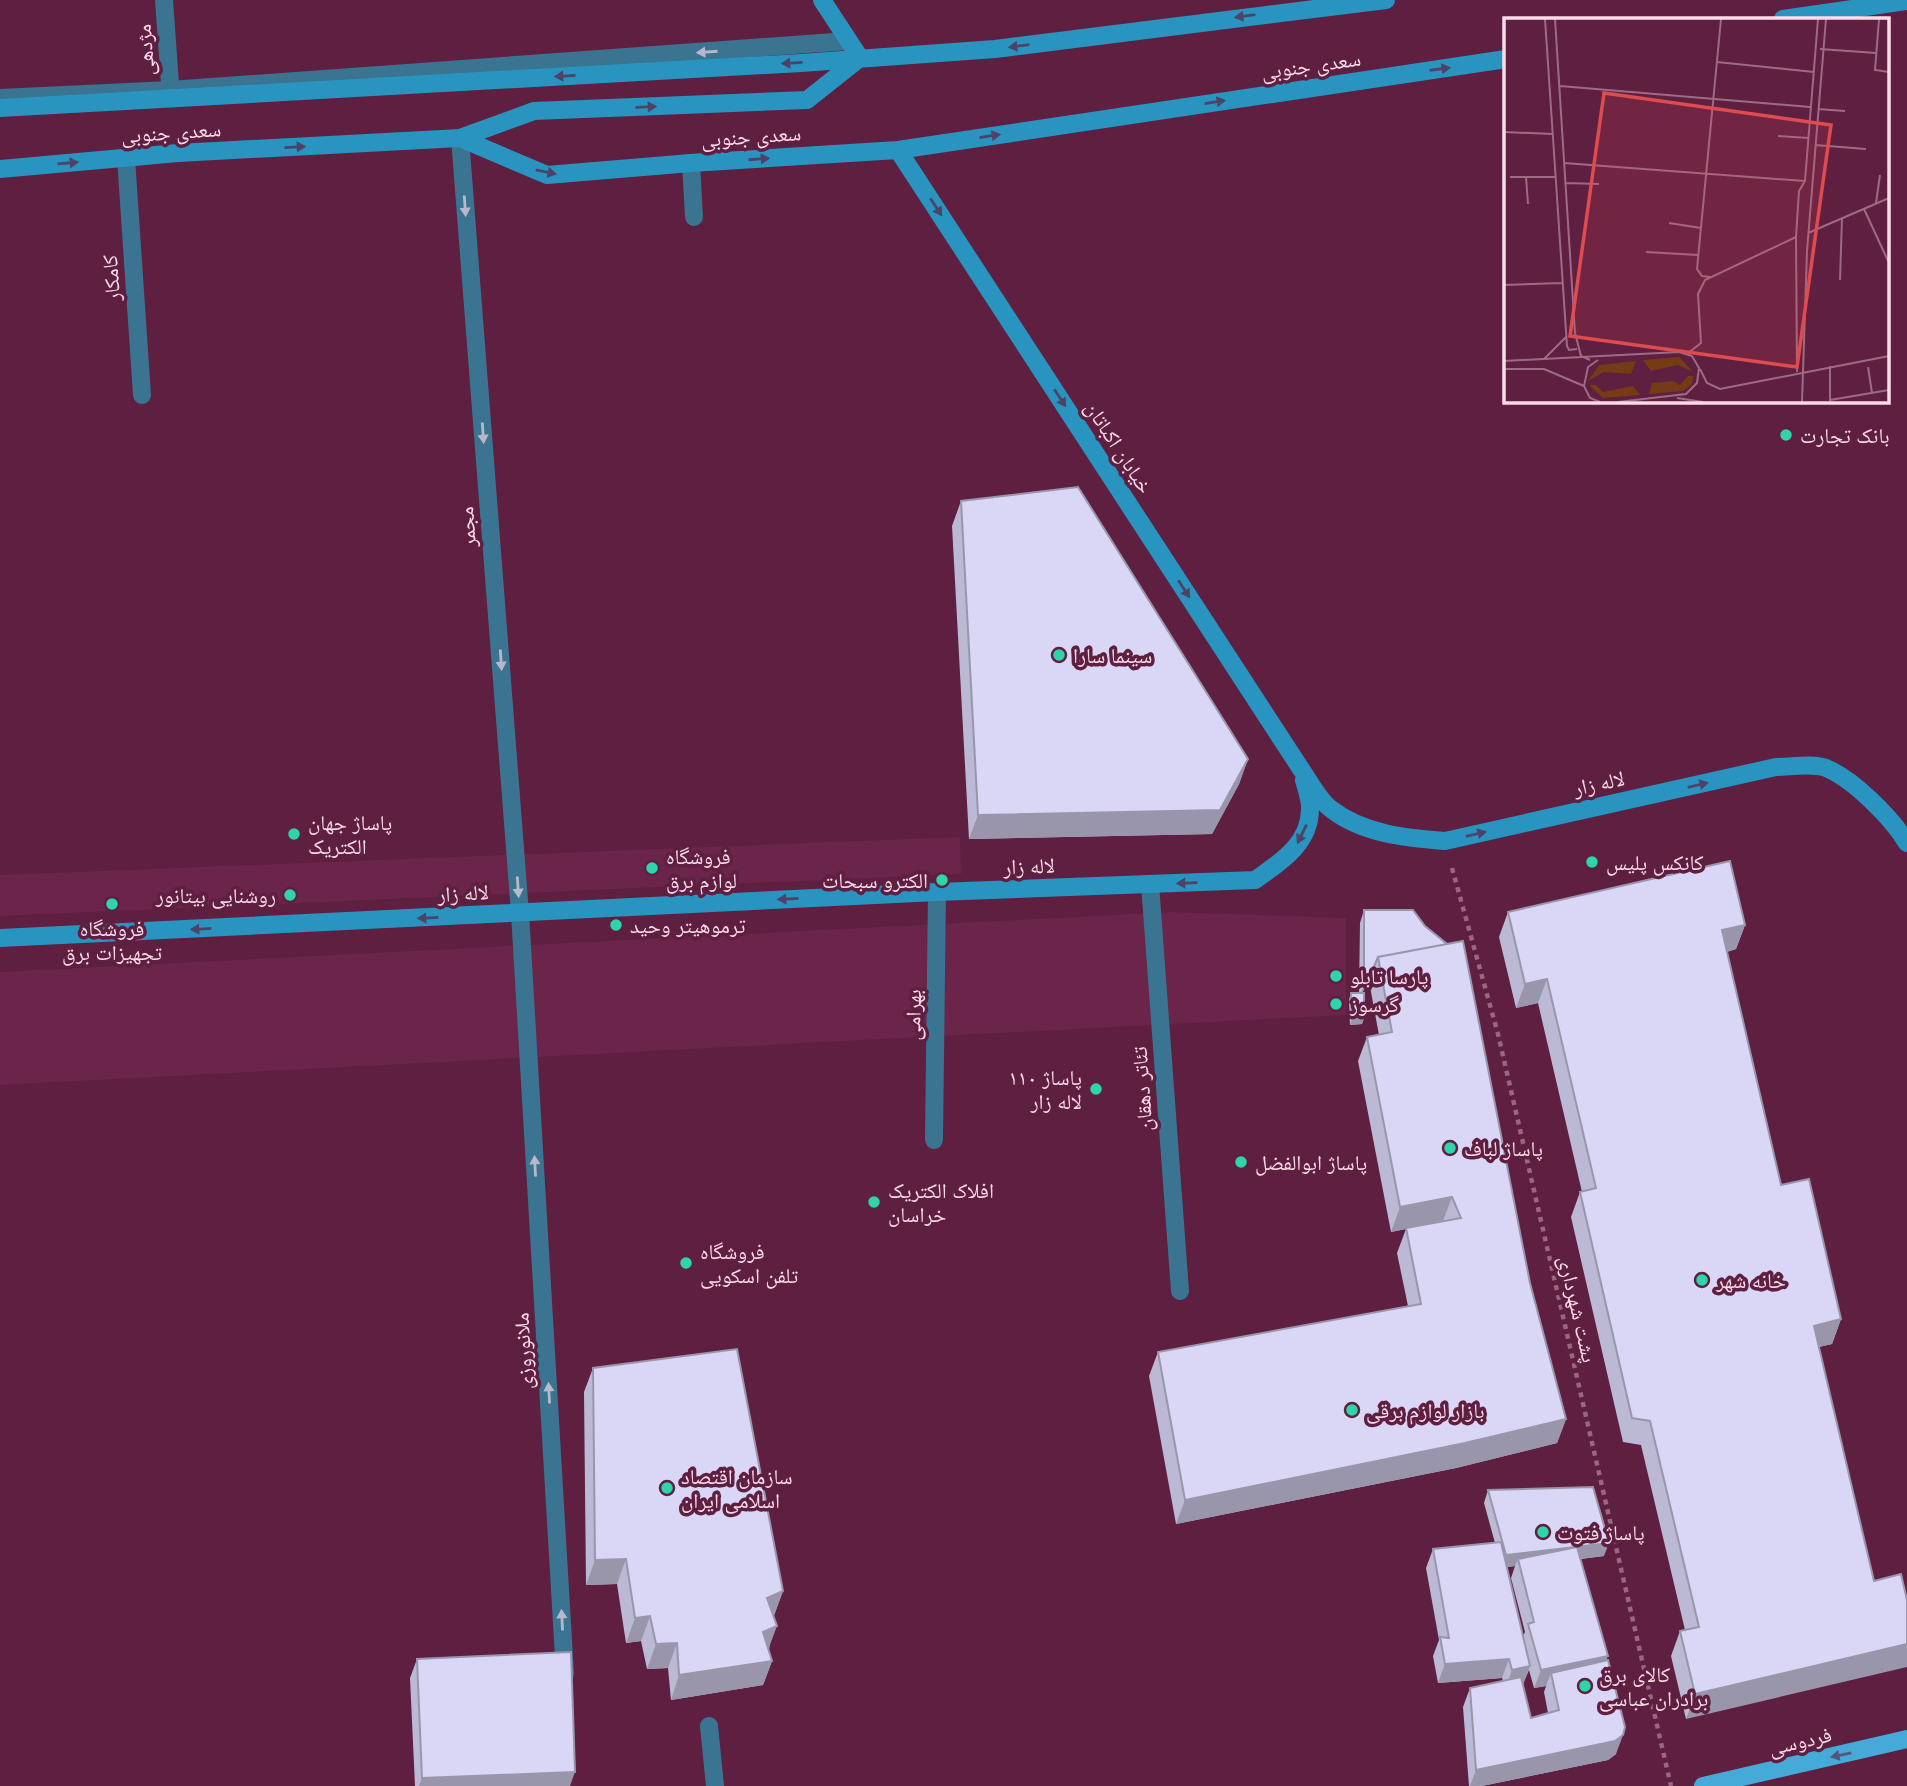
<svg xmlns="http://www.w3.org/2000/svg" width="1907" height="1786" font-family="Montserrat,'Noto Naskh Arabic',sans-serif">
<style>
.built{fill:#6b244a}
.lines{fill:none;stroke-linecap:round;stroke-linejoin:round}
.path{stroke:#9a6680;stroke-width:4.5;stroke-dasharray:5 5;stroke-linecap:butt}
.service{stroke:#3a7490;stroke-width:18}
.minor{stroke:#3a7490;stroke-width:18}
.secondary{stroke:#2994c0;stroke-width:18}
.primary{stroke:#45aad7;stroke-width:18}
.wall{fill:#bbb9d4;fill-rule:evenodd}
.shaded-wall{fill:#9996ac}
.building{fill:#dad7f6;stroke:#9996ac;stroke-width:2}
.oneway{fill:#4e4266}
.oneway2{fill:#b9b8ca}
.oneway3{fill:#54577c}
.poi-dot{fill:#2ed4aa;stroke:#5e1f40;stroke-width:2.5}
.labels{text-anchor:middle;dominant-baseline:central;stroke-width:7;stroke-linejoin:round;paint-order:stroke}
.street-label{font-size:21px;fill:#fddcea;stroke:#5e1f40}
.poi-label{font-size:21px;fill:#fddcea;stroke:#5e1f40;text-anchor:start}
.inset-road{fill:none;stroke:#9e6b84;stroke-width:2}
.view{fill:#de4c4f;fill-opacity:0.15;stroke:#de4c4f;stroke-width:3.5}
.inset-edge{fill:none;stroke:#fddcea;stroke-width:3.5}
</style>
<rect width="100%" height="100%" fill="#5e1f40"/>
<!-- built -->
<path class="built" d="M960,837L961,874L0,916V875Z
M1173,912L1346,918V1015L0,1085V972Z"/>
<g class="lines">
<!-- path -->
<path class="path" d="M1452,868L1498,1034L1671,1786"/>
<!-- service -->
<path class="service" d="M0,98L170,90L848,41
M691,163L694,217"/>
<!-- minor -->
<path class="minor" d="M164,0L171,98
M460,138L520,913L565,1674
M126,158L142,395
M1150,884L1180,1291
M934,1140L937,892
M709,1726L715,1786"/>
<!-- secondary -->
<path class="secondary" d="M822,0L860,58
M1783,19L1907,1
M0,108L801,63L995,49L1386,0
M460,138L534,111L807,100L860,58
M898,150L1301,769C1310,782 1319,800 1331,809C1363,834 1406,838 1445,841L1776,767C1788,767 1815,763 1826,768C1853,779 1892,818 1907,843
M0,169L178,153L460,138L547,175L691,163L898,150L1506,59
M0,938L937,892L1255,880C1281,862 1311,843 1310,807C1310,798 1306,788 1304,780"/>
<!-- primary -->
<path class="primary" d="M1703,1786L1907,1739"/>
</g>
<!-- wall -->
<path class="wall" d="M961,501L1248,759L1239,784L1212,834L969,839L952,526Z
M1364,910L1530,1283L1566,1419L1557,1443L1456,1468L1176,1524L1149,1376L1158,1352L1408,1306L1397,1253L1406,1229L1391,1232L1358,1061L1367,1037L1379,1035L1369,981L1362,993L1364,1018L1362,1024L1350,1025L1349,1000L1351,993H1359L1360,923Z
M1508,912L1745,925L1736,949L1727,952L1781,1185L1841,1319L1832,1344L1819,1347L1874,1581L1686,1719L1671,1656L1680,1631L1685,1630L1641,1445L1623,1442L1571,1217L1580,1192H1582L1538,1003L1516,1008L1499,937Z
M593,1368L783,1591L774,1615L769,1650L772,1661L763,1685L671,1700L668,1668L647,1669L641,1641L626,1643L617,1584L586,1585L584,1392Z
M1488,1490L1604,1556L1581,1559L1606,1661L1616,1754L1608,1760L1482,1786H1469L1463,1707L1470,1688L1503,1681L1502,1678L1438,1683L1433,1656L1439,1640L1426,1568L1433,1549L1495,1543L1484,1503ZM1515,1566L1511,1578L1525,1632L1523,1636L1507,1567ZM1529,1670L1534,1688L1546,1686L1544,1692L1548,1713L1531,1718L1523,1684Z
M417,1659L570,1786H415L410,1678Z"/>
<!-- shaded-wall -->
<path class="shaded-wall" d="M1248,759L1239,784L1212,834L969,839L978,815Z
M1745,925L1736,949L1713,955L1722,930Z
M1373,969L1369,981L1359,998L1364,985Z
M1547,979L1538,1003L1516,1008L1525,984Z
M1364,1018L1362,1024L1350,1025L1352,1019Z
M1452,1197L1443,1221L1391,1232L1400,1207Z
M1841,1319L1832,1344L1806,1350L1814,1326Z
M1566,1419L1557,1443L1456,1468L1176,1524L1185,1500Z
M1609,1543L1604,1556L1520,1566L1518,1559L1515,1566L1501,1568L1506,1555Z
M626,1559L617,1584L586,1585L595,1560Z
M783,1591L774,1616L767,1598Z
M650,1616L641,1641L626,1643L635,1618Z
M777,1626L768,1650L763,1632Z
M677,1643L668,1668L647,1669L656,1644Z
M1907,1644V1667L1686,1719L1695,1694Z
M1608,1656L1601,1675L1551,1673L1546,1686L1534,1688L1541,1670Z
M1509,1659L1502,1678L1438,1683L1445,1664Z
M772,1661L763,1685L671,1700L679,1675Z
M1530,1666L1523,1684L1505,1689L1512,1670Z
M1623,1735L1616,1754L1608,1760L1482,1786H1470L1476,1770Z
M575,1772L570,1786H419L422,1778Z"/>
<!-- building -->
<path class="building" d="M1078,487L1248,759L1220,810L978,815L961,501Z
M1730,861L1745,925L1722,930L1781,1185L1809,1179L1841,1319L1814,1326L1874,1581L1901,1574L1907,1600V1644L1695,1694L1680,1631L1699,1627L1650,1421L1632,1418L1580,1192L1596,1188L1547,979L1525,984L1508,912Z
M1364,910H1413L1425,926L1447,944L1378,957L1373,969L1364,985Z
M1463,941L1530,1283L1566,1419L1465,1443L1185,1500L1158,1352L1421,1304L1406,1228L1461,1218L1452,1197L1400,1207L1367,1037L1392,1032L1378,957Z
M1351,993H1364V1018L1352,1019Z
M737,1349L783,1591L767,1598L777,1626L763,1632L772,1661L679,1675L677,1643L656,1644L650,1616L635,1618L626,1559L595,1560L593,1368Z
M1593,1487L1609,1543L1506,1555L1488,1490Z
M1501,1542L1530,1666L1512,1670L1509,1659L1445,1664L1440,1637L1449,1638L1433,1549Z
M1577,1547L1608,1656L1541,1670L1528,1624L1534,1622L1518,1559Z
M571,1652L575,1772L422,1778L417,1659Z
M1608,1660L1625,1727L1623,1735L1615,1741L1476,1770L1470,1688L1521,1677L1531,1718L1559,1710L1551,1673Z"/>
<!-- one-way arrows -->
<defs><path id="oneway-solid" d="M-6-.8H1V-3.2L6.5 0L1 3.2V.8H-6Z" transform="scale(1.75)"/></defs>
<g class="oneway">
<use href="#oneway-solid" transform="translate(1245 16) rotate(173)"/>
<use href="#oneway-solid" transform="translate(1019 46) rotate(173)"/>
<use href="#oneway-solid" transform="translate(792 63) rotate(177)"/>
<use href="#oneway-solid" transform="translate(1440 69) rotate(-8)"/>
<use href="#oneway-solid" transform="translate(565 76) rotate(177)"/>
<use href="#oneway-solid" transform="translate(1215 102) rotate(-9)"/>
<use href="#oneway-solid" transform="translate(646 107) rotate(-2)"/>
<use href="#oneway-solid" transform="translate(990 136) rotate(-9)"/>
<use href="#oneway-solid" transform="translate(295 147) rotate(-3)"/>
<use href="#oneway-solid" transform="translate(759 159) rotate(-4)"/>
<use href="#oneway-solid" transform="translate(68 163) rotate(-5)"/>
<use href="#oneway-solid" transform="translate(546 172) rotate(11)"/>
<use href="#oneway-solid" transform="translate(936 207) rotate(57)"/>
<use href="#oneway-solid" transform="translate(1060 398) rotate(57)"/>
<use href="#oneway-solid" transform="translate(1184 589) rotate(57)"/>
<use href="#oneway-solid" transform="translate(1698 785) rotate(-13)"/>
<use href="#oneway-solid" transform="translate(1302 834) rotate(116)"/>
<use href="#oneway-solid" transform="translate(1476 834) rotate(-13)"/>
<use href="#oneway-solid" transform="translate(1187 883) rotate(178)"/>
<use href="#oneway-solid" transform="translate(788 899) rotate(177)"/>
<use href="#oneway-solid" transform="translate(428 918) rotate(177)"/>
<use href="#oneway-solid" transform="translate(201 929) rotate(177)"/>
</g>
<g class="oneway2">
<use href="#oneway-solid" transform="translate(707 52) rotate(176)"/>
<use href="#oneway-solid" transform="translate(465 206) rotate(86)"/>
<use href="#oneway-solid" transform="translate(483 433) rotate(86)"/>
<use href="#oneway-solid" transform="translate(501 660) rotate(86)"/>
<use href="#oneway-solid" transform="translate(518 887) rotate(86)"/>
<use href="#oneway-solid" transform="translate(535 1166) rotate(-93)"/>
<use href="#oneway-solid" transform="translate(549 1393) rotate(-93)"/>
<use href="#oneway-solid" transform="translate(562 1620) rotate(-93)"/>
</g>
<use class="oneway3" href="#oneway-solid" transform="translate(1841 1755) rotate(168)"/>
<!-- markers -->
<g class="poi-dot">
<circle cx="1786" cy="435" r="7"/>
<circle cx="1059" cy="655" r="7"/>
<circle cx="294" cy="834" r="7"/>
<circle cx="1592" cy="862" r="7"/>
<circle cx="652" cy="868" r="7"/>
<circle cx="942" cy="880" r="7"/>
<circle cx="290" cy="895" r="7"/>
<circle cx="112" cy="904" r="7"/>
<circle cx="616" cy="925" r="7"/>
<circle cx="1336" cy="976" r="7"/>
<circle cx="1336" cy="1004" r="7"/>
<circle cx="1096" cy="1089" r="7"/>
<circle cx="1450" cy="1148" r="7"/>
<circle cx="1241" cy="1162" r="7"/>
<circle cx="874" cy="1202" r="7"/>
<circle cx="686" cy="1263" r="7"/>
<circle cx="1702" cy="1280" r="7"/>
<circle cx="1352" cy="1410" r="7"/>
<circle cx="667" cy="1488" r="7"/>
<circle cx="1543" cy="1532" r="7"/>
<circle cx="1585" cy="1686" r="7"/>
</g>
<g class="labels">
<!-- street labels -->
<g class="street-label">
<text transform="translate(145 50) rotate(-94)">مژدهی</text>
<text transform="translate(1311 65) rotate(-8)">سعدی جنوبی</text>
<text transform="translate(171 132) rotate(-4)">سعدی جنوبی</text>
<text transform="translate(751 136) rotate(-4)">سعدی جنوبی</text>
<text transform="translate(111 278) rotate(-94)">کامکار</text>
<text transform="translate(1119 447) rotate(57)">خیابان اکباتان</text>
<text transform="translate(467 527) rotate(-94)">مجمر</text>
<text transform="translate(1599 783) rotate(-12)">لاله زار</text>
<text transform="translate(1029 866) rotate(-2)">لاله زار</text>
<text transform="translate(463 893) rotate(-3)">لاله زار</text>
<text transform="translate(913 1015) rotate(-89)">بهرامی</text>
<text transform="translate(1142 1089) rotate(-94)">تئاتر دهقان</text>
<text transform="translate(1578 1309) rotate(77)">پشت شهرداری</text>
<text transform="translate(523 1351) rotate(-93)">ملانوروزی</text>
<text transform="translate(1800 1741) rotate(-13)">فردوسی</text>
</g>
<!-- poi labels -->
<g class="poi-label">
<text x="1800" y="435">بانک تجارت</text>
<text x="1073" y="655">سینما سارا</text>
<text x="308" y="822">پاساژ جهان<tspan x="308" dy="24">الکتریک</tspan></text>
<text x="666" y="856">فروشگاه<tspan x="666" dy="24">لوازم برق</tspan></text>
<text x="1606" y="862">کانکس پلیس</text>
<text x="928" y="880" text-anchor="end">الکترو سبحات</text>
<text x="276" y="895" text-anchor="end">روشنایی بیتانور</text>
<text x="630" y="925">ترموهیتر وحید</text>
<text x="112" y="928" text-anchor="middle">فروشگاه<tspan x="112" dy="24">تجهیزات برق</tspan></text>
<text x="1350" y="976">پارسا تابلو</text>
<text x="1350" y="1004">گرسوز</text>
<text x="1082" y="1077" text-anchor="end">پاساژ ۱۱۰<tspan x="1082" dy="24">لاله زار</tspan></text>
<text x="1464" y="1148">پاساژ لباف</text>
<text x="1255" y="1162">پاساژ ابوالفضل</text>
<text x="888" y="1190">افلاک الکتریک<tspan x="888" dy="24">خراسان</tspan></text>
<text x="700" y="1251">فروشگاه<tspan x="700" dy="24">تلفن اسکویی</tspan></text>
<text x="1716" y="1280">خانه شهر</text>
<text x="1366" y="1410">بازار لوازم برقی</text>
<text x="681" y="1476">سازمان اقتصاد<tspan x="681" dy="24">اسلامی ایران</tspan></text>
<text x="1557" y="1532">پاساژ فتوت</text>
<text x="1599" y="1674">کالاى برق<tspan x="1599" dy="24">برادران عباسى</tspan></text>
</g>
</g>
<!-- overview -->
<g transform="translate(1504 18)">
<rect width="385" height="385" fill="#5e1f40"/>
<path d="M175,339L189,354L174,347L147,353L139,342ZM132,343L127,356L100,354L84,363L95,347ZM184,358H189L188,366L179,373L145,376L148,365L169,363L176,367ZM85,367H92L99,374L129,368L136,377L99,380Z" fill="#753b14"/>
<path class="inset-road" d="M41,1L63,328L65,332L73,331M51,1L71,315L77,338L86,342M375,1L371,52L385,54M316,31L372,35M213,44L310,54M56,68L306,89M314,91L341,93M0,114L49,116M274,118L305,120M311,127L362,131M60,145L301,163M6,159H52M22,159L24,186M61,165L95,166M372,185L376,157M360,191L385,245M165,205L197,210M304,215L385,180M142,234L194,237M206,259L198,258L193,251L217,1M336,262L338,200M0,267L58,265M184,335L197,325L194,276L201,262L292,219M40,341L63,318M94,342L84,349L80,368L86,380L96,384M0,343L175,334L188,338L195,350L193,365L182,376L114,384M364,349L368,375M0,351H40L80,368M196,351L203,365L216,371L385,338M293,354L292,219L295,173L301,163L314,1M173,380L199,384M326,382L385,372M326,383V348M298,384L303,233L322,1"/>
<path class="view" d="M100,75L327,107L293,349L66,318Z"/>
<rect width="385" height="385" class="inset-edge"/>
</g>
</svg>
